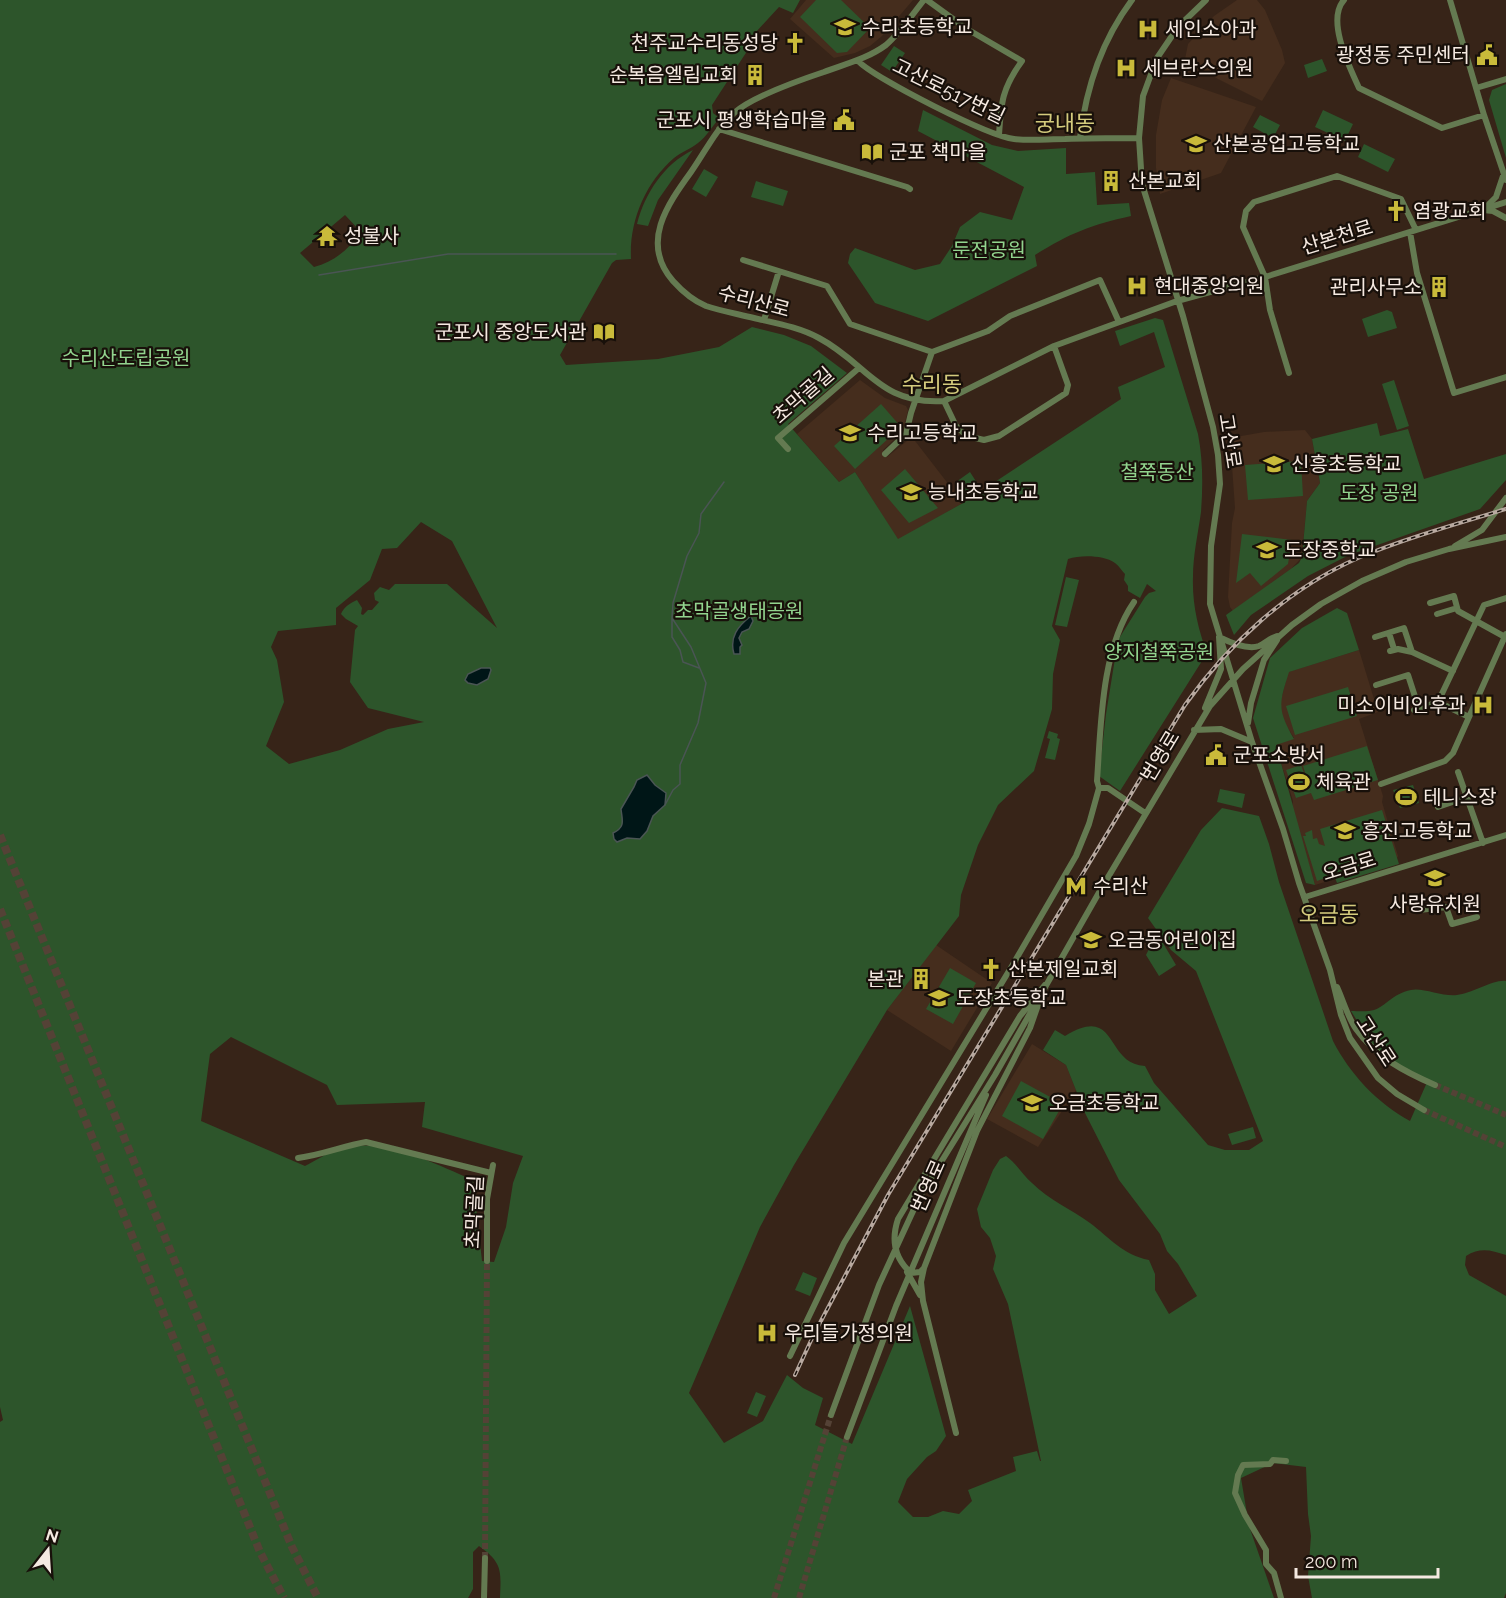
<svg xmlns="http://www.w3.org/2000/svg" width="1506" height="1598" font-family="Raleway,'Noto Sans KR',sans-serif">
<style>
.built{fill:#452d1d}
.green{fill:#2d552b;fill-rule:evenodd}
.water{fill:#001617;stroke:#4a5554;stroke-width:1.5}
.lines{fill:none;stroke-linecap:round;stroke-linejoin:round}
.stream{stroke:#4a5554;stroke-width:1.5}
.minor-tunnel{stroke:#544236;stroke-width:6;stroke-dasharray:6 3;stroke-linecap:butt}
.highway-tunnel{stroke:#544236;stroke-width:8;stroke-dasharray:8 4;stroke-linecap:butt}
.minor{stroke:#647a51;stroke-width:6}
.rail-casing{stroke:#b8a9a0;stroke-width:4}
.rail{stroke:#18100a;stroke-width:1.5;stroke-dasharray:4.5;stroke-linecap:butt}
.labels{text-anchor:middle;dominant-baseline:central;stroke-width:4.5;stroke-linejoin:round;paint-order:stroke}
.poi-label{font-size:20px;fill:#f5e9e1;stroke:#18100a;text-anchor:start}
.street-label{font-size:20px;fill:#f5e9e1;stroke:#18100a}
.park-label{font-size:20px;fill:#92d48e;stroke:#18100a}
.quarter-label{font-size:22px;fill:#d4cb7d;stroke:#18100a}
</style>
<rect width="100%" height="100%" fill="#372418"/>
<!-- built -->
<path class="built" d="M806,0H913L882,36L870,46L855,53L834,58L790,19Z
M1237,0H1257L1265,10L1282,50L1285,63L1262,101L1218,79L1185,59L1188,44L1214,16Z
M1171,78L1256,107L1221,173L1160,194L1156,168V135L1162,100Z
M860,380L885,398L906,406L908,410L903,431L883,450L887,457L912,437L963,503L898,540L855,472L839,482L797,434Z
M1305,430L1312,439L1320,483L1307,501L1302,557L1291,569L1233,611L1230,607L1228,597L1232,523L1235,508L1230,438L1264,432Z
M1359,650L1378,712L1359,719L1383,796L1382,802L1398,856L1396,860L1315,885L1292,809L1293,801L1275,744L1294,738L1284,722L1280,704L1288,672Z
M936,945L992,983L951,1051L887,1010Z
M1032,1044L1066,1065L1076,1090L1038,1147L987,1119Z"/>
<!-- green -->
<path class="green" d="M0,0H800L793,13L779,7L756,32L753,42L712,105L713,113L719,118C713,126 706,137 698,143C691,149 681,152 674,158C645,183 629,222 631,259L616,260L612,263L560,355L566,365L658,359L719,347L752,327L784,335L811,346L847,373L788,424L839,482L855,472L898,539L963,503L1121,399L1118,387L1165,367L1154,332L1120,346L1115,331L1155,318L1163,320L1198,434C1203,460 1203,486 1201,512C1198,534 1193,555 1193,577C1192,603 1198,629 1207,653L1120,791L1099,776L1106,714L1118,640L1145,597L1149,593L1156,591L1147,584L1140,598L1128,591V586L1124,580L1125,574C1122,571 1119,566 1115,563C1103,555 1081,555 1068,559L1052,626L1060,640L1053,674L1052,709L1034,771L998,805L978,845L961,895L959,916L887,1010L794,1165L760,1227L689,1393L724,1443L763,1421L787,1375L803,1388L823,1398L815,1425L852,1444L910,1306L946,1436L936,1451L927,1457L907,1479L898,1502L913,1517H928L943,1511L959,1514L972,1501L968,1490L1016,1471L1013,1457L1037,1451L1040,1461H1041L1008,1304L993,1269L996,1256L990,1238L981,1227L977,1209L993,1170L1000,1159L1006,1156C1017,1164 1022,1174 1032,1183C1049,1200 1071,1209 1090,1223C1110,1238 1123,1255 1149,1260L1155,1274V1290L1169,1314L1197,1296L1178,1264L1167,1251L1160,1234L1119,1180L1085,1113L1066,1065L1043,1050L1055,1030L1065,1036C1119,1003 1104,1064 1145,1066L1154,1083L1208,1145L1225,1150H1249L1263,1141L1196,971L1171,950L1148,918L1201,830L1222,808L1259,816L1269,844L1279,882L1333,1041C1350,1074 1377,1103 1410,1121L1428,1080L1414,1075L1374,1048L1351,1011C1358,1011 1368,1012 1374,1010C1386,1006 1392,994 1411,990C1422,987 1443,997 1457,995C1471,994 1494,979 1506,981V1255C1491,1250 1480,1247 1466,1256L1465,1265L1469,1275L1506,1296V1593L1504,1598H1312L1308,1576L1311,1536L1308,1514L1306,1467L1273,1463L1241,1478L1249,1526L1274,1598H500C501,1571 503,1563 479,1546L473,1552V1589L468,1598H0V1422L3,1420L0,1407ZM345,215L361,232C349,249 334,262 314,267L300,253ZM421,522L452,541L497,628L447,584H395L389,590L380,587L374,593L375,600L379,602L372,610H368L363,615L361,614L362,608L357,600C350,603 344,607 341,614L346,619L358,626L355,630L350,682L368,708L424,722L388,729L340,750L289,764L266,746L284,702L277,660L271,647L278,631L336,625V608L370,580L382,549L397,548ZM231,1037L327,1085L337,1105L425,1102L422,1127L523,1156L513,1183L506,1227L494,1262L482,1261L473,1180C432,1163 384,1136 338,1149C327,1153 315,1161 305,1166L201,1121L210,1054Z
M816,0H841L870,28L847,52L837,53L800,17Z
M894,46L905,53L892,72L881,65Z
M1322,59L1327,71L1308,78L1304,65Z
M1506,84V158L1489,100L1492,90Z
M923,110L992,145L1018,151L1066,148V174L1095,172L1097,205L1129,203L1131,216C1091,225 1070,233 1035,255L1037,266L928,321L875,303L848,263L850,254L855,248L915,270L940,264L952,246L960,227L980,212L1012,220L1024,187L918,131Z
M1323,110L1353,124L1345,141L1315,127Z
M1260,115L1280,125L1273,138L1253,127Z
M1364,144L1395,159L1388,172L1358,157Z
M693,150L658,200L648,226L637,224C645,193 664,164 693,150Z
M704,169L718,177L706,197L692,189Z
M756,181L788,191L783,206L751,197Z
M1387,310L1392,312L1397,328L1368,337L1362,319Z
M1394,380L1409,426L1397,430L1382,384Z
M881,404L901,427L855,469L834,446Z
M1377,423L1380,436L1408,429L1424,479L1506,454V480L1480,509L1349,555L1308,576L1251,615L1234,635L1226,615L1299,563L1302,557L1307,501L1320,483L1312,439Z
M1301,461L1303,496L1248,500L1245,465Z
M905,469L938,508L909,523L881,490Z
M970,472L979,486L966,496L956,482Z
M1242,534L1292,540L1288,564L1261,586L1250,573L1236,583Z
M1066,577L1079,580L1067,627L1055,625Z
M1337,608L1347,613L1359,650L1289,672C1279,704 1277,709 1294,739L1276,745L1315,885L1306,883L1253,718L1270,658L1302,628Z
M1348,687L1357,716L1295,735L1286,706Z
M1049,731L1058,734L1057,738L1060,739L1055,760L1045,758L1050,739L1047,738Z
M1367,746L1378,780L1314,800L1311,793L1296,798L1286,770L1301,765L1311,792L1303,766Z
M1413,785L1419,803L1400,808L1393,790Z
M1220,789L1245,794L1242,808L1217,802Z
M1382,810L1399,864L1337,883L1334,875L1317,881L1303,836H1306L1305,833L1312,830L1313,839L1317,838L1319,844L1325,846L1320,829Z
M1157,933L1176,965L1159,976L1146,955Z
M950,968L976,983L953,1024L926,1009Z
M1021,1081L1063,1104L1043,1139L1002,1116Z
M1253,1127L1256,1138L1232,1145L1228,1134Z
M803,1272L817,1278L810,1296L795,1290Z
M756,1392L766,1396L757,1417L747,1413Z"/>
<!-- water -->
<path class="water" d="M751,616L753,621L749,629L742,632L739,638L742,645L740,647V654H734C729,637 738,626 751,616Z
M481,668H490L491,670L488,679L477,685L468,683L465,680L468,674Z
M647,775L655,785L666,793L665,805L653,816L647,831L640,839L627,838L617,842L614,839L613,833C626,827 622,820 621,809L634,787L637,780Z"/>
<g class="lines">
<!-- stream -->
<path class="stream" d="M319,275L448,254H616
M672,618V637L680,650L683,662L699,668
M665,805L673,790L680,784V765L698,723L706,683L691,647L672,618L673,603L687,556L699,533L701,514L724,482"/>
<!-- minor-tunnel -->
<path class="minor-tunnel" d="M1435,1085L1506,1115
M1424,1110L1506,1147
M485,1558L487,1261
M774,1598L831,1415
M799,1598L847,1437"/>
<!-- highway-tunnel -->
<path class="highway-tunnel" d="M0,835L292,1547L318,1598
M0,909L260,1552L284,1598"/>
<!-- minor -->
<path class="minor" d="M924,0C912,15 900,33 886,45C867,59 845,64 824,72C800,80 752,97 734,113C716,129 705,152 691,172C667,205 640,243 673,281C682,291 694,301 706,306C721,311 738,314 754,318C775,323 799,327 819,338C868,364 879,405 944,401L1054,346L1177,301L1265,277L1506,202
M927,0L967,29L1022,61C1002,88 1001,103 999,135
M1206,0L1178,27L1157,58L1143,96L1139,138L1142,184L1183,316L1213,427L1218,455L1220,484L1211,546L1210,604L1252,742L1283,829L1299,883L1330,970L1341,1015L1350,1038L1378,1078L1397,1094L1424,1110
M1344,0C1326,20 1349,66 1359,88L1442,128L1484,115
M1450,0L1484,115L1506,180
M858,61C876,79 988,136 1014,139C1031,141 1048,139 1065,139C1090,138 1114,138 1139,138
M1476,88L1506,79
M719,129L907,187L910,189
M1080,138C1086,88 1102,40 1132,0
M1487,206L1496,197L1503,176
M1483,210L1493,211L1506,218
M1410,232L1417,273L1454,393L1506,377
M743,260L827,286L850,324L932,352L988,331L1010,316L1100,280L1119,322
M764,320L779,271
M1289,373L1270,310L1265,277L1243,227L1246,211L1254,202L1337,176L1401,199L1416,230
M944,401L956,426L967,436L984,440L999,436L1066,393L1068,385L1054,346
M788,449L778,438L859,368
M885,454L906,434L911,413L932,352
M1455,546L1482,530L1506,498
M1430,603L1454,596L1458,611L1505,637
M1437,614L1457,608
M1389,633L1394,649
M1375,637L1404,628L1412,652L1453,671
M1390,651L1398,649L1412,652
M1376,685L1408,675L1419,709
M1205,708L1221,669L1219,637C1229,642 1248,650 1259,646C1266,643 1268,639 1277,636
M1414,710L1438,702
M1469,717L1438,702L1484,605L1506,598
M1248,723L1251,703L1264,660L1277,640
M1194,730L1221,729L1252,742
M1458,772L1483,843
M1381,784L1445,761L1453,753L1506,634
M1099,788H1108L1145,813
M1438,807L1467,797
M1305,897L1506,835
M1419,910L1446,907L1452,924L1477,917
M1045,985L1030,1028L977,1131L924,1268L920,1272L911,1273C894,1258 891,1240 898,1219L1020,1016Z
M1337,987C1343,1000 1348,1018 1356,1029C1376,1057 1405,1072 1435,1085
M298,1158C322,1155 343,1146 366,1142L491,1173
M487,1261V1199L493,1165
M924,1268L921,1282L923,1301L956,1433
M907,1272L920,1295
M790,1356L844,1243L1012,966L1076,856L1089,824L1099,788L1097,781C1101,724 1101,650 1134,602
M831,1415L879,1285L920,1196L995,1075L1101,889L1210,706L1243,669L1292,625L1321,604L1362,581L1406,562L1449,549L1506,537
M847,1437L896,1306L986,1095
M484,1598L485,1558
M1281,1598L1274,1573L1266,1564V1550L1245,1515L1235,1493L1238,1475L1243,1465L1270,1464L1273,1460L1286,1461"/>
<defs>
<path id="rail" d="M795,1375L814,1334L888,1195L1185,705C1229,643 1288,589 1358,558C1406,538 1457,524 1506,509"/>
</defs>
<!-- rail casing -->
<use href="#rail" class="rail-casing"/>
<!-- rail -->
<use href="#rail" class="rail"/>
</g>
<!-- icons -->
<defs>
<symbol id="school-bare" viewBox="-9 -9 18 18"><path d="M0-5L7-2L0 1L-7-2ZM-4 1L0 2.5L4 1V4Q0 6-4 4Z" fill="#c9ba3a" stroke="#18100a" stroke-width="2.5" paint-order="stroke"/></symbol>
<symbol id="hospital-bare" viewBox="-9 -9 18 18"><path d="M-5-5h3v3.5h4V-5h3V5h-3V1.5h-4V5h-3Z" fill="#c9ba3a" stroke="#18100a" stroke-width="2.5" paint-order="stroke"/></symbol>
<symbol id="church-bare" viewBox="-9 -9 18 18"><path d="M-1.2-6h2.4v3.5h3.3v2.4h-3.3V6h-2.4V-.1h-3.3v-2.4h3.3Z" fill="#c9ba3a" stroke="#18100a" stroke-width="2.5" paint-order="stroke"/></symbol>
<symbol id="civic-bare" viewBox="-9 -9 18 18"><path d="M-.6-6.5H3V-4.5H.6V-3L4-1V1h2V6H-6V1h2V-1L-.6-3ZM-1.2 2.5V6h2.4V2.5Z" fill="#c9ba3a" stroke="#18100a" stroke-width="2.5" paint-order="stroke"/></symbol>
<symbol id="building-bare" viewBox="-9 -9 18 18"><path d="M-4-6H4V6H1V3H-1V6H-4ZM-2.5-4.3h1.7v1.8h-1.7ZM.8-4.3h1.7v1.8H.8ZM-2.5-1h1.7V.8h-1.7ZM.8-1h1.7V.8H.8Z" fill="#c9ba3a" stroke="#18100a" stroke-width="2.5" paint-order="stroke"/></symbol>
<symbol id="library-bare" viewBox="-9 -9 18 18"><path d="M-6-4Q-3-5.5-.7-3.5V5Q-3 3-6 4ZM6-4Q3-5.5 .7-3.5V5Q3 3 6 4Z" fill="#c9ba3a" stroke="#18100a" stroke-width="2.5" paint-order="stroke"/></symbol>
<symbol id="temple-bare" viewBox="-9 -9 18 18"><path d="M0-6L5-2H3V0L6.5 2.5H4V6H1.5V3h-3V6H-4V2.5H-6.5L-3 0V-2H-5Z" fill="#c9ba3a" stroke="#18100a" stroke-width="2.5" paint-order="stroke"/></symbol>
<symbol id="stadium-bare" viewBox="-9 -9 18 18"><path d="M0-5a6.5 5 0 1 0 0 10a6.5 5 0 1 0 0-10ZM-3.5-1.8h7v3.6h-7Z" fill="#c9ba3a" stroke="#18100a" stroke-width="2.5" paint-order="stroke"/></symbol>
<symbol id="metro-bare" viewBox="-9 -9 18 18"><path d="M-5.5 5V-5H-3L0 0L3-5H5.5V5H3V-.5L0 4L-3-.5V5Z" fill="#c9ba3a" stroke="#18100a" stroke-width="2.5" paint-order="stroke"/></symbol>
</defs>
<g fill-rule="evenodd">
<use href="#school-bare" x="830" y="12" width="30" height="30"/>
<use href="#hospital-bare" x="1133" y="14" width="30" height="30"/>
<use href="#church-bare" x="780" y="28" width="30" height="30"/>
<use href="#civic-bare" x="1472" y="40" width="30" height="30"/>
<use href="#hospital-bare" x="1111" y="53" width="30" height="30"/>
<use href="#building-bare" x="740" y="60" width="30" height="30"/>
<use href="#civic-bare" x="829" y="105" width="30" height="30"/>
<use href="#school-bare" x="1181" y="129" width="30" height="30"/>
<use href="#library-bare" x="857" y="137" width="30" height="30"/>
<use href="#building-bare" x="1096" y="166" width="30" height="30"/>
<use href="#church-bare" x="1381" y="196" width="30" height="30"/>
<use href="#temple-bare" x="312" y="221" width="30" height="30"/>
<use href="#hospital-bare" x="1122" y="271" width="30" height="30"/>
<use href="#building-bare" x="1424" y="272" width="30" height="30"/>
<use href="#library-bare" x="589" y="317" width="30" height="30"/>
<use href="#school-bare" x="835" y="418" width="30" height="30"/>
<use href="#school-bare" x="1259" y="449" width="30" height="30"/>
<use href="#school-bare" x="896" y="477" width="30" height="30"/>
<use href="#school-bare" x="1252" y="535" width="30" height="30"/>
<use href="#hospital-bare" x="1468" y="690" width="30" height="30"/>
<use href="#civic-bare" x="1201" y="740" width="30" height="30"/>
<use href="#stadium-bare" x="1284" y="767" width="30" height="30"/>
<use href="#stadium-bare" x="1391" y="782" width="30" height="30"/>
<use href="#school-bare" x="1330" y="816" width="30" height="30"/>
<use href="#school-bare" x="1420" y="863" width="30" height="30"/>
<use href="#metro-bare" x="1061" y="871" width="30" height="30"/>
<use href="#school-bare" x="1076" y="925" width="30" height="30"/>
<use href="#church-bare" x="976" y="954" width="30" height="30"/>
<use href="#building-bare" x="906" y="964" width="30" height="30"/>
<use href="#school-bare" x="924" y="983" width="30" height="30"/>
<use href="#school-bare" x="1017" y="1088" width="30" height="30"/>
<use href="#hospital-bare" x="752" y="1318" width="30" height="30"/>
</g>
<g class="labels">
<!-- poi labels -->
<g class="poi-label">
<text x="862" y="27">수리초등학교</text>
<text x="1165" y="29">세인소아과</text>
<text x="778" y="43" text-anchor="end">천주교수리동성당</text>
<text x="1470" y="55" text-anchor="end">광정동 주민센터</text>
<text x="1143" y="68">세브란스의원</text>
<text x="738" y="75" text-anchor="end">순복음엘림교회</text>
<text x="827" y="120" text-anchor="end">군포시 평생학습마을</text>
<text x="1213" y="144">산본공업고등학교</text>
<text x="889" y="152">군포 책마을</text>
<text x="1128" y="181">산본교회</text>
<text x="1413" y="211">염광교회</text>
<text x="344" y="236">성불사</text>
<text x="1154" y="286">현대중앙의원</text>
<text x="1422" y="287" text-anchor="end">관리사무소</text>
<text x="587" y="332" text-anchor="end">군포시 중앙도서관</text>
<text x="867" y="433">수리고등학교</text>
<text x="1291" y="464">신흥초등학교</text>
<text x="928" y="492">능내초등학교</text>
<text x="1284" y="550">도장중학교</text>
<text x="1466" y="705" text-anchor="end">미소이비인후과</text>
<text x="1233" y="755">군포소방서</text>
<text x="1316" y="782">체육관</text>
<text x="1423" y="797">테니스장</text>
<text x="1362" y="831">흥진고등학교</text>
<text x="1093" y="886">수리산</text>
<text x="1435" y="904" text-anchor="middle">사랑유치원</text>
<text x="1108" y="940">오금동어린이집</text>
<text x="1008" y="969">산본제일교회</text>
<text x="904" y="979" text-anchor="end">본관</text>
<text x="956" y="998">도장초등학교</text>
<text x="1049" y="1103">오금초등학교</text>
<text x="784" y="1333">우리들가정의원</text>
</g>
<!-- street labels -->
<g class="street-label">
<text transform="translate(949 91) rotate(26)">고산로517번길</text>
<text transform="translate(1337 237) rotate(-17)">산본천로</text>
<text transform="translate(754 301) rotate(15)">수리산로</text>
<text transform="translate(803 395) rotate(-41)">초막골길</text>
<text transform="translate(1230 441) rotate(81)">고산로</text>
<text transform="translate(1160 756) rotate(-59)">번영로</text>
<text transform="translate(1349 866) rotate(-17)">오금로</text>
<text transform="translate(1376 1041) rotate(57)">고산로</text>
<text transform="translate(928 1186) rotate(-66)">번영로</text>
<text transform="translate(474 1212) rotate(-87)">초막골길</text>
</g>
<!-- park labels -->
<g class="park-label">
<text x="989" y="250">둔전공원</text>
<text x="126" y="358">수리산도립공원</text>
<text x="1157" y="472">철쭉동산</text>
<text x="1379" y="493">도장 공원</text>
<text x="739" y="611">초막골생태공원</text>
<text x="1159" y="652">양지철쭉공원</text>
</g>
<!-- quarter labels -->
<g class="quarter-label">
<text x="1065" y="123">궁내동</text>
<text x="932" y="384">수리동</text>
<text x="1329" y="914">오금동</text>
</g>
</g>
<!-- north arrow -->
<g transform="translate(48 1550) rotate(17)" stroke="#18100a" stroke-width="4.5" paint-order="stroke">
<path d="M0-4.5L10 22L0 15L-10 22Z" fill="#f5e9e1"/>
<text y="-9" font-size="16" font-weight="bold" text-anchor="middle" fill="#f5e9e1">N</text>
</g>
<!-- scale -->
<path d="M1296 1568v9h142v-9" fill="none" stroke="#f5e9e1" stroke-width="3"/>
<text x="1305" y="1568" font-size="18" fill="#f5e9e1" stroke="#18100a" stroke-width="4.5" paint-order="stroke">200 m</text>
</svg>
